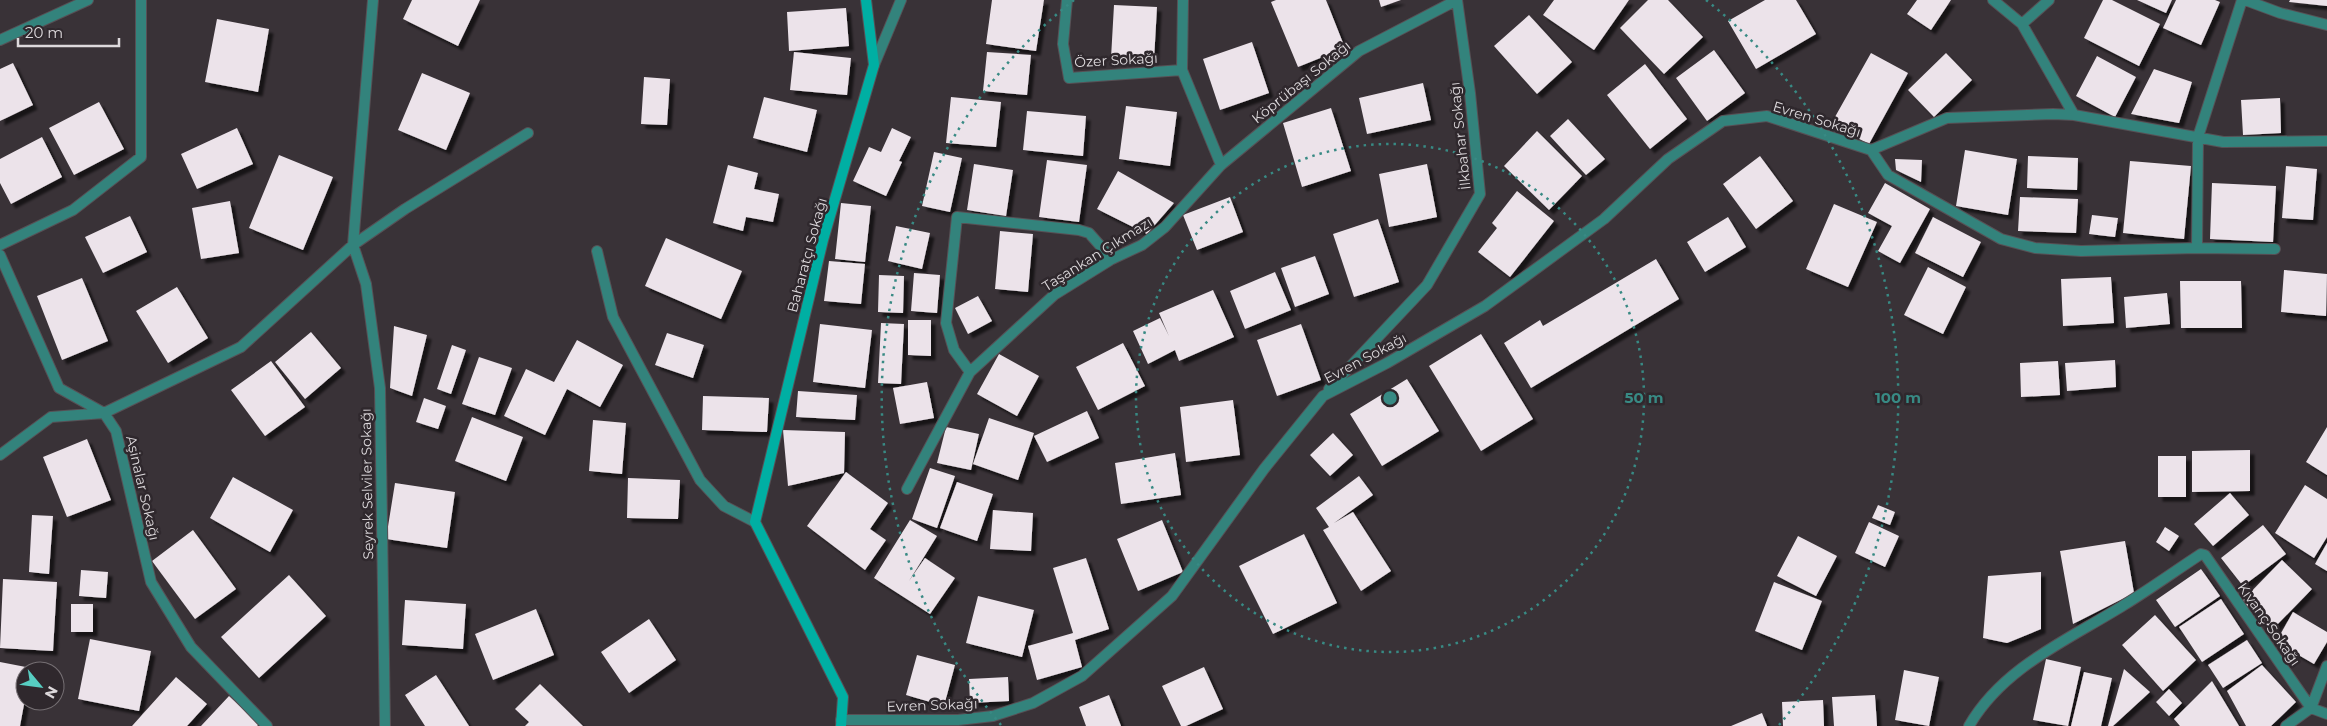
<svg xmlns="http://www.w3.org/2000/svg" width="2327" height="726" font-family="Montserrat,sans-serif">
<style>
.building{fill:#ece3ea;filter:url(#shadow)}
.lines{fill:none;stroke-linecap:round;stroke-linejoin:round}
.street-casing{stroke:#575055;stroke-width:12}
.secondary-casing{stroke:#575055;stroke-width:12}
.street{stroke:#33837c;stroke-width:10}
.secondary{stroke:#00afa3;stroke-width:10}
.ring{fill:none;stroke:#388a84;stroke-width:2.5;stroke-dasharray:2.5 5}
.labels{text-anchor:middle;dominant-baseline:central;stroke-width:5;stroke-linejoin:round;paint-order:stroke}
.street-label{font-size:14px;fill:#ddd9dc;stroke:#2f282d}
.centre{fill:#388a84;stroke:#2f282d;stroke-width:2.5}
.ring-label{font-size:15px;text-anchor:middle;font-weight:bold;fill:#388a84;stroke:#2f282d;stroke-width:5;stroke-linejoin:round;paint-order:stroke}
</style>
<defs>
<filter id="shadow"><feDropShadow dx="4.5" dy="4.5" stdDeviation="1" flood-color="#0009"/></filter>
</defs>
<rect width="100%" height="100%" fill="#393237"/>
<!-- building -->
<path class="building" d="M412,0H480L458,46L403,19Z
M992,0H1044L1036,51L986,44Z
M1276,0H1326L1345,48L1298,67L1271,2Z
M1379,0H1401L1381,7Z
M1554,0H1629L1594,50L1543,15Z
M1648,0H1668L1703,37L1664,74L1620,28Z
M1765,0H1796L1816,34L1756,69L1728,21Z
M1917,0H1951L1931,30L1907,14Z
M2103,0H2112L2160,24L2139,66L2084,38Z
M2137,0H2172L2166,13Z
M2176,0H2215L2220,2L2201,45L2163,28Z
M2290,0H2327V6L2289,2Z
M1114,5L1157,7L1154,60L1111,58Z
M846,8L849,46L789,51L787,12Z
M1529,15L1572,62L1537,94L1494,46Z
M217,19L269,29L258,92L205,82Z
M1252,42L1269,93L1220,110L1203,59Z
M1714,50L1745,93L1707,121L1676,78Z
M794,52L851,58L847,95L790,90Z
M987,52L1031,55L1027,95L983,91Z
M1871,53L1908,73L1869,144L1831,124Z
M1946,53L1972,80L1934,117L1908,90Z
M2097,56L2136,77L2115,117L2076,96Z
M13,63L33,105L0,121V69Z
M1645,64L1687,119L1650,149L1607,95Z
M2154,69L2192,82L2179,123L2131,114Z
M422,73L470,93L446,150L398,130Z
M644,77L670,79L667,125L641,124Z
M1423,83L1431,120L1367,134L1359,98Z
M764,97L817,110L807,152L753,138Z
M951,97L1001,102L996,147L946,143Z
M2280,98L2281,133L2243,135L2241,100Z
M99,102L124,149L74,175L49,128Z
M1126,106L1177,112L1170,166L1119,159Z
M1331,108L1351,171L1302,187L1283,123Z
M1027,111L1086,116L1083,156L1023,150Z
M1568,119L1605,159L1586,175L1550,136Z
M237,128L253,164L197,189L181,154Z
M892,128L911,137L899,161L902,162L886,196L853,181L869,147L881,152Z
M1537,131L1582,176L1549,210L1504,166Z
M42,137L62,177L11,204L0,183V159Z
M1965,150L2017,159L2008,215L1956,206Z
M934,152L962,158L950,212L922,206Z
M279,155L333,177L303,250L249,228Z
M1760,156L1793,201L1756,229L1723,184Z
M2028,156L2078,158L2077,190L2027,188Z
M1895,159L1922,160L1921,182L1896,170Z
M1047,160L1087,165L1079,222L1039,217Z
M2130,161L2191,166L2184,239L2123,233Z
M974,164L1013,170L1006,216L967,210Z
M1427,164L1437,217L1389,227L1379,174Z
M728,165L758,173L754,189L779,194L773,222L746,217L743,231L713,223Z
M2286,166L2317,169L2313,220L2282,218Z
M1118,171L1174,203L1147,234L1097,209Z
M1885,183L1930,209L1900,263L1878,251L1892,226L1868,213Z
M2212,183L2276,186L2273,242L2210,239Z
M1517,191L1554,221L1510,277L1478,252L1497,228L1492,223Z
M1230,197L1243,232L1197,250L1183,215Z
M2020,197L2078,199L2076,233L2018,231Z
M230,201L239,253L201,259L192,208Z
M841,203L871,206L865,262L835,259Z
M1834,204L1877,222L1848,287L1806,269Z
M2092,215L2118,218L2115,237L2089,234Z
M130,216L147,252L103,273L85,237Z
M1728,217L1746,247L1705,272L1687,242Z
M1933,217L1981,242L1963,277L1915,253Z
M1378,219L1399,282L1354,297L1333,234Z
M896,226L930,233L922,269L888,261Z
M1000,231L1033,234L1028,292L995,289Z
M666,238L742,271L721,319L645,286Z
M1315,256L1329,294L1295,307L1281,268Z
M1656,259L1679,299L1531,388L1504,343L1540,320L1543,326Z
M829,261L865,264L861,304L824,301Z
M1928,267L1966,287L1943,334L1904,315Z
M2284,270L2327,274L2326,316L2281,312Z
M1275,272L1291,310L1245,329L1230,291Z
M914,273L940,275L937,313L911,311Z
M879,275L904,276L903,313L878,312Z
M2111,277L2114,323L2063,326L2061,279Z
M82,278L108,341L62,360L37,296Z
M2180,281H2241L2242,328H2181Z
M177,287L208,338L168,363L136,311Z
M1213,290L1234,337L1179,361L1175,350L1148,364L1133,331L1160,318L1169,336L1159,313Z
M2167,293L2170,324L2126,328L2124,297Z
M978,296L992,321L968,334L955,308Z
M908,320H931V356L908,355Z
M881,323L904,324L901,384L878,383Z
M820,324L872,330L865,388L813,382Z
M1301,324L1321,380L1277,396L1257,340Z
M394,326L427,335L412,396L390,388Z
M311,332L341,368L305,399L275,362Z
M667,333L704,345L693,378L655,365Z
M1481,334L1533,419L1481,451L1429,366Z
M577,340L623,365L600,407L567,389L545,435L504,416L526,369L554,382Z
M1123,343L1145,386L1098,410L1076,367Z
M452,345L466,350L451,394L437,389Z
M999,354L1039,376L1017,416L977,394Z
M479,357L512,368L495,415L462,404Z
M2115,360L2116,387L2067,391L2065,363Z
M271,361L305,407L265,436L231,390Z
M2058,361L2060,395L2021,397L2020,363Z
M1407,379L1439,431L1382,466L1350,414Z
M927,382L934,418L900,424L893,388Z
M798,391L857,395L855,420L796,417Z
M703,396L769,398L767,432L702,430Z
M424,398L446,406L438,429L416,422Z
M1233,400L1240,455L1186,462L1180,407Z
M1087,411L1099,438L1047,462L1034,436Z
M472,417L523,437L506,481L455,461Z
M989,418L1034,433L1018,480L973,464Z
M593,420L626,423L622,474L589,471Z
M946,427L979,434L971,470L937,463Z
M2327,427V475L2306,462Z
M783,430L845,432L844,473L788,486Z
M1333,433L1353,455L1330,476L1310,455Z
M87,439L111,500L67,517L43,457Z
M2250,450V491L2192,492V451Z
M1175,453L1181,495L1121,504L1115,463Z
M2158,456H2186V497H2158Z
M930,468L955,476L937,528L912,519Z
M846,472L888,503L870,529L886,540L865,570L807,526Z
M1359,476L1373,495L1334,523L1353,512L1391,571L1361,591L1323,530L1329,527L1316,508Z
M233,477L293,510L270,552L210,518Z
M628,478L680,480L678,519L627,518Z
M957,482L993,494L977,541L940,528Z
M395,483L455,492L447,548L386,539Z
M2305,485L2327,499V537L2314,558L2275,533Z
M2230,493L2249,515L2213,546L2194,524Z
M1878,505L1895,512L1890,525L1872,518Z
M993,510L1033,513L1031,551L990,549Z
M32,515L53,516L49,574L29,572Z
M910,520L937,536L909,581L925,558L955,578L930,614L874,578Z
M1162,520L1183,572L1138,591L1117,539Z
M1869,522L1899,536L1885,567L1855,553Z
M2263,525L2286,554L2243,586L2221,558Z
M2165,527L2179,536L2169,551L2156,542Z
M193,530L236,589L195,619L152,561Z
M1304,534L1337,603L1273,634L1239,566Z
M1798,536L1837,556L1816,596L1777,576Z
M2125,541L2134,593L2073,624L2060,551Z
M2327,543V571L2315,564Z
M1086,558L1109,629L1075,640L1082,667L1037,680L1028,646L1073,633L1053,568Z
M2282,560L2312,589L2272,630L2242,601Z
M2201,569L2220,596L2175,627L2156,600Z
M81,570L108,572L106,598L79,596Z
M2041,572V629L2007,643L1983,638L1988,576Z
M289,575L326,616L259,678L221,637Z
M3,579L57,582L53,651L0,648Z
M1774,582L1822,601L1802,650L1755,631Z
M978,596L1034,610L1022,657L966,643Z
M2221,599L2244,634L2202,662L2179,627Z
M405,600L466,604L463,649L402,645Z
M71,604H93V632H71Z
M536,609L554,655L493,680L475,634Z
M2293,612L2327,632V642L2314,664L2276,642Z
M2155,615L2196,660L2163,691L2122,645Z
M649,619L676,660L629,693L601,652Z
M90,639L151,651L139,711L78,699Z
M2247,640L2262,663L2223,688L2208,665Z
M917,655L955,665L944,706L906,695Z
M2046,659L2081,667L2068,726L2033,720Z
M0,662L31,668L30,671H25V699L20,726H0Z
M2262,665L2296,702L2271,726H2246L2227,691Z
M1204,667L1223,709L1186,726H1181L1162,686Z
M2124,669L2150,692L2113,726H2108Z
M1904,670L1939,677L1929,726L1895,720Z
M2084,672L2112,678L2101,726H2071Z
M436,675L469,726H425L405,695Z
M176,677L207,704L187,726H132Z
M1008,677L1009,701L970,703L969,679Z
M2212,681L2239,726H2180L2174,719Z
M540,684L583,726H525L529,722L515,709Z
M2169,689L2182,703L2169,716L2156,702Z
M1109,695L1121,726H1086L1079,707Z
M1875,695L1877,726H1834L1832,697Z
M229,696L259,724L257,726H201Z
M1823,700L1824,726H1783L1782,702Z
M1762,713L1767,726H1731Z"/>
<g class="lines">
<defs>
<path id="street" d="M373,0L353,245L366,284L380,388L385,726
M1067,0L1063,44L1069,78L1182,70
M1183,0L1182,70L1221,165
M1993,0L2022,24L2074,115
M2245,0L2280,13L2327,25
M2022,24L2049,0
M0,40L88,0
M874,65L901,0
M1871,150L1947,118L2053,114L2074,115L2223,142L2327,141
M1871,150L1888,175L2001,239L2035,248L2081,251L2197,248L2275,249
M0,245L73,210L141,157V0
M2197,248L2198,137L2242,0
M597,251L613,317L700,480L724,506L755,522
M0,255L59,388L104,413L116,431L151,582L191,647L267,726
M970,372L954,350L946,323L957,217L1079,230L1089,233L1112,259
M1329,389L1427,285L1480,194L1470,93L1457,0
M0,455L51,417L104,413L241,347L353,245L405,209L528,133
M907,489L970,372L1054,295L1112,259L1142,245L1165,227L1221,165L1359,51L1457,0
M2311,708L2327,666
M841,720H958L993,716L1033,703L1082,676L1172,596L1264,469L1323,396L1387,363L1485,306L1604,219L1668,159L1723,121L1767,116L1871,150
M1969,726C2003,667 2068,640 2124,605C2150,589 2175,571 2201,554L2205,555L2311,708
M2286,726L2311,708L2327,714"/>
<path id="secondary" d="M841,726L843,697L755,522L823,240L874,65L866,0"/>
</defs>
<!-- street casing -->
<use href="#street" class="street-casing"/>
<!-- secondary casing -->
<use href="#secondary" class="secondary-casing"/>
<!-- street -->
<use href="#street" class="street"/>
<!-- secondary -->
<use href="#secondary" class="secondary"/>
</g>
<!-- distance rings -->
<g class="ring">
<circle cx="1390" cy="398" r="254"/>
<path d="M1001 725A508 508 0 0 1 1074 0M1706 0A508 508 0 0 1 1779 725"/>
</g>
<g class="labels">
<!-- street labels -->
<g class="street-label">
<text transform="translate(1116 60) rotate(-3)">Özer Sokağı</text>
<text transform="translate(1301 82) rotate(-39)">Köprübaşı Sokağı</text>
<text transform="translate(1817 119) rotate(17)">Evren Sokağı</text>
<text transform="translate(1460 136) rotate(-96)">İlkbahar Sokağı</text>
<text transform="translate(1097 254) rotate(-32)">Taşankan Çıkmazı</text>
<text transform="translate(807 255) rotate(-75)">Baharatçı Sokağı</text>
<text transform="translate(1365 358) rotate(-28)">Evren Sokağı</text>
<text transform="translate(367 484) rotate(-91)">Seyrek Selviler Sokağı</text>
<text transform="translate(143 488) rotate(77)">Aşinalar Sokağı</text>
<text transform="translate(2269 624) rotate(55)">Kıvanç Sokağı</text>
<text transform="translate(932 705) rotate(-2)">Evren Sokağı</text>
</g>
</g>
<circle cx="1390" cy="398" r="8" class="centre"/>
<g class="ring-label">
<text x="1644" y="403">50 m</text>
<text x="1898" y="403">100 m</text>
</g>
<!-- north arrow -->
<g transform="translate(40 686) rotate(119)"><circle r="24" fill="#2f282d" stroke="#756f73"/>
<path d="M0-4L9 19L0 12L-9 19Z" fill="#57cec2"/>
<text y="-8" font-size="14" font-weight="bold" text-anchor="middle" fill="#ddd9dc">N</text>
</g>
<!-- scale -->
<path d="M18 38v8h101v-8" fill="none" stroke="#ddd9dc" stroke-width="2.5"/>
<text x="25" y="38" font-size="15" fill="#ddd9dc" stroke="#2f282d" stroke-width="4" paint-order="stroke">20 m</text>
</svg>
